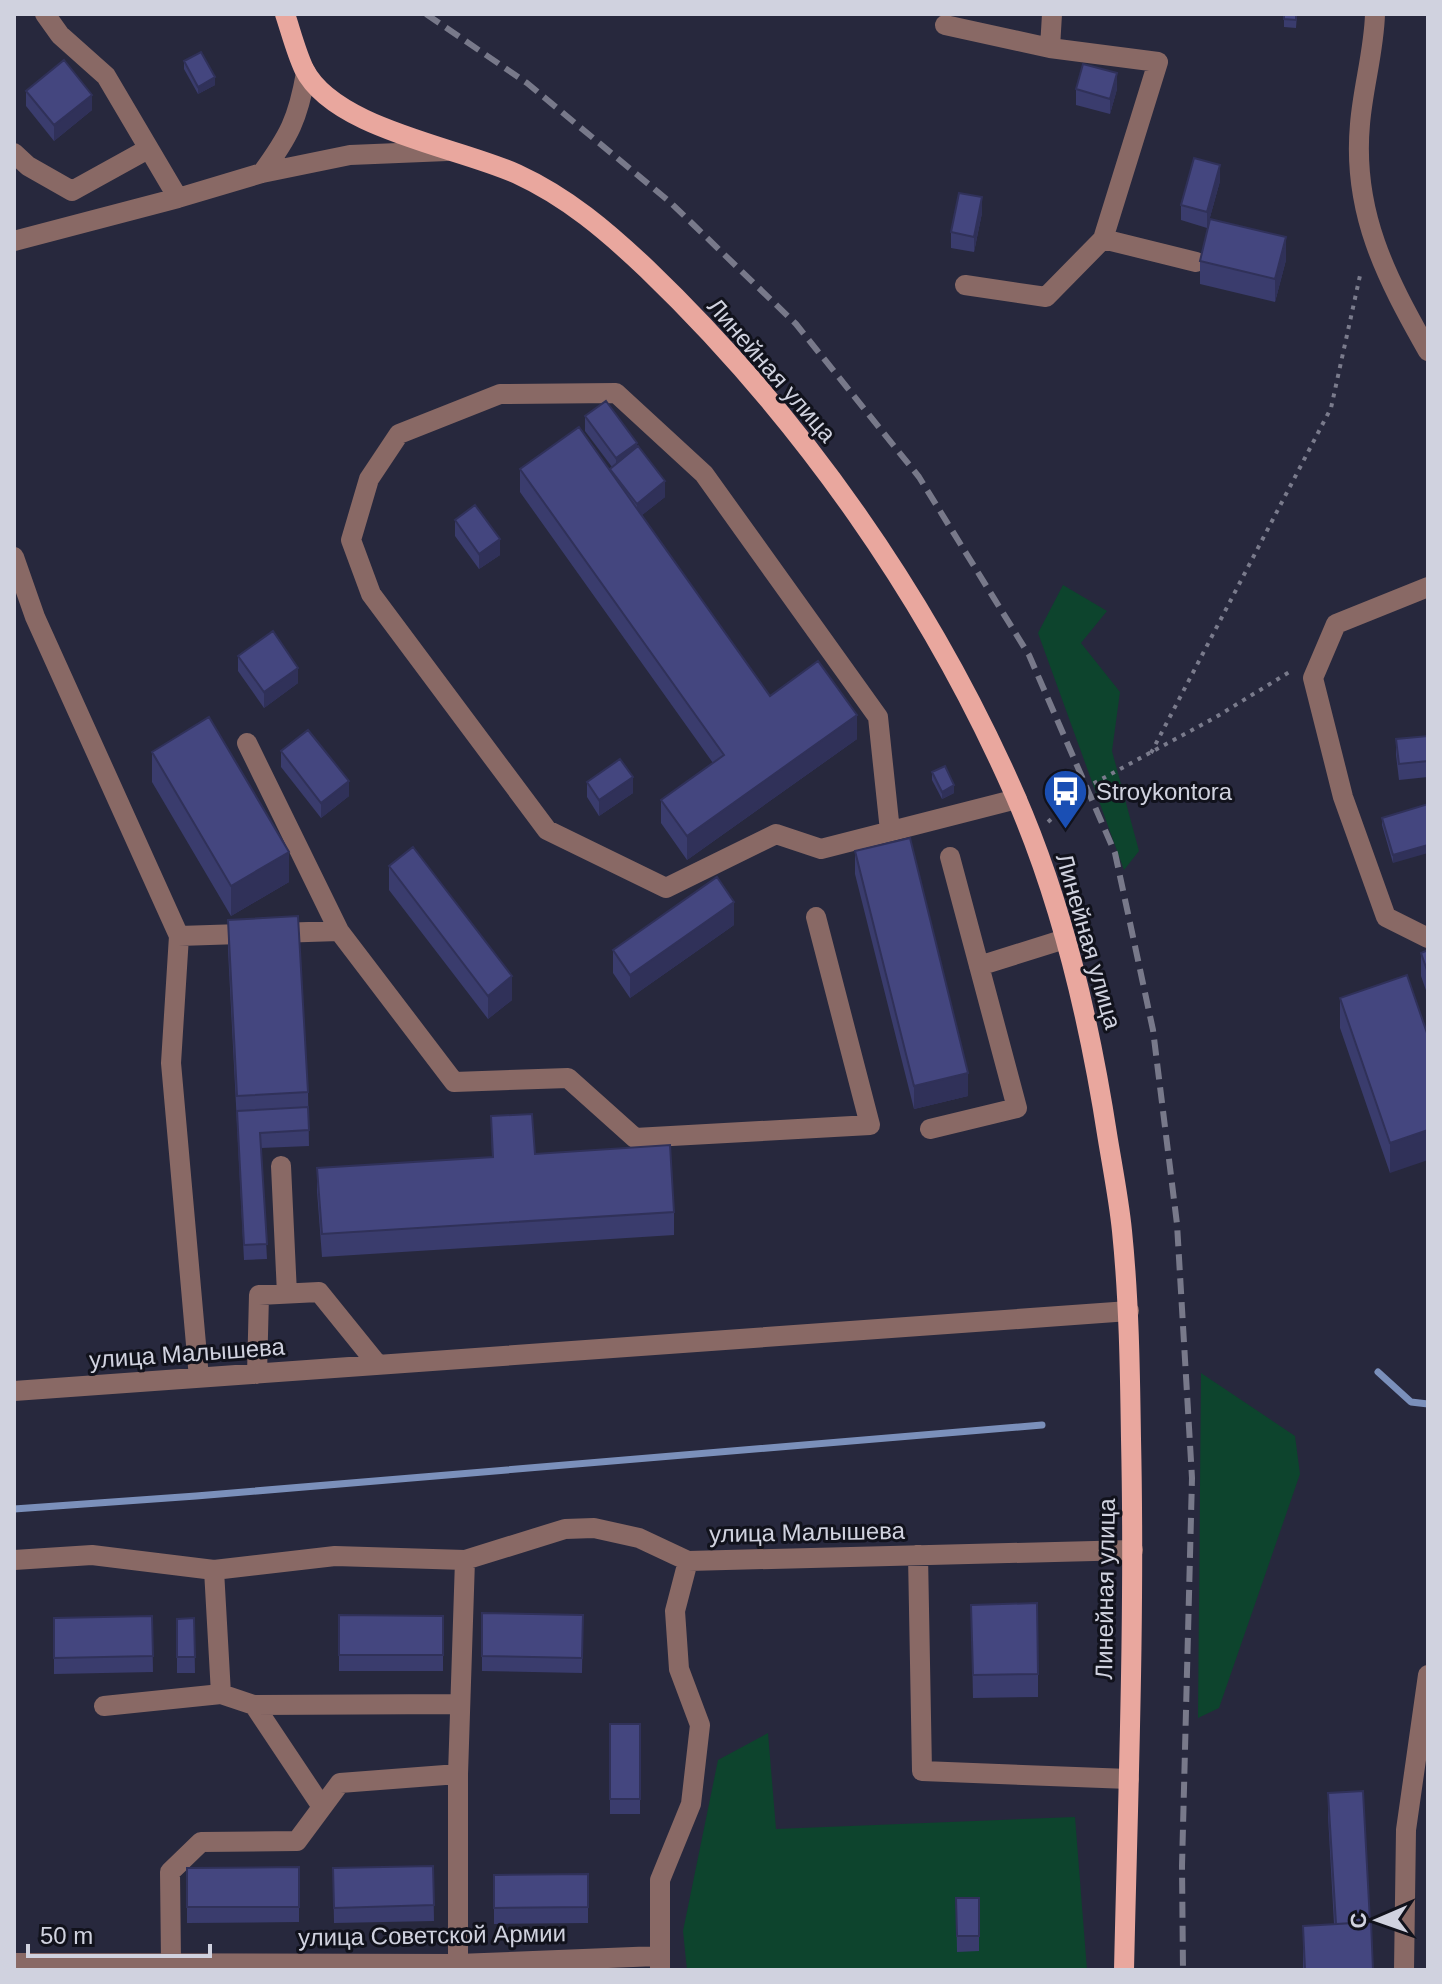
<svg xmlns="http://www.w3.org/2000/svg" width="1442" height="1984" font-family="Helvetica,sans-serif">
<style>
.green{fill:#0d442d}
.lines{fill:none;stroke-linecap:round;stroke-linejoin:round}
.stream{stroke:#7b90bb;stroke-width:7}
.path{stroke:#7a7b8c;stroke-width:4;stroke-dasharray:4 6;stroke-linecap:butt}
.minor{stroke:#896965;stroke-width:20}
.major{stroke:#e9a79e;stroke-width:20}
.rail{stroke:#78798a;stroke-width:6;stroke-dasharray:16 8;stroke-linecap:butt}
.wall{fill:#3a3c6d}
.shaded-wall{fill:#303159}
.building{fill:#44467f;stroke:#303159;stroke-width:2}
.labels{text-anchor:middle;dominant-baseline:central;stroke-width:6;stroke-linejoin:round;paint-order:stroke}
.street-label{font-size:24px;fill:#d0d2df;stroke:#11121c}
.poi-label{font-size:24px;fill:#d0d2df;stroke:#11121c;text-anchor:start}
</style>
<rect width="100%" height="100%" fill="#27283d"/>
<!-- green -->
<path class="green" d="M1063,585L1107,611L1081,643L1120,692L1112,751L1139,851L1124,870L1038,633Z
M1201,1373L1295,1436L1300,1474L1219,1708L1198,1718Z
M768,1733L776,1829L1075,1817L1087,1970H687L683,1931L718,1760Z"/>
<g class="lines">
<!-- stream -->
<path class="stream" d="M1378,1372L1411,1402L1428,1404
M14,1509L196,1496L1042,1425"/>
<!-- path -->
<path class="path" d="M1151,753L1331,408L1361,271
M1048,822L1087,787L1216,717L1291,671"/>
<!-- minor -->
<path class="minor" d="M45,14L60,35L106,76L178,198
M1375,14C1374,51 1363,87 1360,124C1352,212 1386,277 1428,351
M945,25L1050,48
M14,153L28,166L72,191L148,149
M262,173C289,136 298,119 306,73
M1103,239L1196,262
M14,241L178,198L262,173L350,155L447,151
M965,285L1046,297L1103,239L1158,62L1050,48L1052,14
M14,557L35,617L179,936L171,1063L199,1378
M1428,587L1336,624L1313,678L1343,797L1386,917L1428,938
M247,743L339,931
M890,831L878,717L704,474L616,393L500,394L399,434L369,479L351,540L371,594L547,830L666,888L776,834L821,849L1017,799
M179,936L339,931L454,1082L568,1078L635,1138L870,1125L816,917
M979,966L1065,939
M930,1129L1017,1108L950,857
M281,1166L287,1294
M257,1374L259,1295L319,1292L378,1365
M14,1391L1129,1311
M918,1555L922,1771L1129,1779
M14,1560L92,1555L214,1570L335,1556L465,1560L565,1529L594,1528L639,1538L688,1561L1133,1550
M214,1570L221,1694L254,1705L322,1807
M254,1705L460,1704
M104,1706L221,1694
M171,1962L170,1872L201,1842L297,1841L340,1783L458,1774
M14,1963L458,1964L658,1956
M458,1964V1774L465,1560
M660,1970V1880L691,1804L700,1725L679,1669L675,1611L688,1561
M1404,1970L1406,1830L1428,1675"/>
<!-- major -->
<path class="major" d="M285,14C291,32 296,52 304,69C334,129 458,147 517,174C567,197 607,231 647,269C801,417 929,599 1015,795C1063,905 1090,1023 1108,1140C1113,1170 1119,1201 1122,1231C1129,1300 1130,1369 1131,1439C1135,1616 1128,1793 1124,1970"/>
<!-- rail -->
<path class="rail" d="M426,14L527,83L670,202L796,324L919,477L1029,655L1115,853L1153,1030L1177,1224L1192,1478L1182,1866L1183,1970"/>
</g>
<!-- wall -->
<path class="wall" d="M1284,14H1297L1296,28L1284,27Z
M184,61L215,85L198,94L184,69Z
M1076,89H1117L1110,114L1076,105Z
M26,91L92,110L54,141L26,106Z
M1220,181L1207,228L1181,220V205Z
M982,213L974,252L951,248V232Z
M1286,260L1275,302L1200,284V261Z
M585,416L637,448L665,497L642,515L770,696L857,739L687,860L661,823V800L713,763L520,492V469L610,470L612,467L585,431Z
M455,520L500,555L479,569L455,536Z
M238,656L298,683L264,708L238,671Z
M1428,736V777L1399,780L1396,755V739Z
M281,751L349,796L321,818L281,767Z
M152,752L289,882L231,916L152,782Z
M932,772L954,793L942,799L932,780Z
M587,782L633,793L599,816L587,797Z
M1428,804L1393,863L1382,825V818Z
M855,851L968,1096L914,1109L855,874Z
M389,866L512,1000L488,1019L389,890Z
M228,920L308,1092L309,1146L261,1148L267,1259L244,1260L228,950Z
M734,925L630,998L613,973V950Z
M1428,950V996L1421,976V953Z
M1340,998L1428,1036L1390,1173L1340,1028Z
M491,1116L535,1154L674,1212V1235L322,1257L317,1191V1168L492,1157Z
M971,1605L1038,1674V1697L973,1698Z
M482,1613L583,1615L582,1673L482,1671Z
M339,1615L443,1616V1671H339Z
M152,1616L153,1672L54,1674V1618Z
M194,1618L195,1673H177V1619Z
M610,1724H640V1814H610Z
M1328,1793L1373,1970H1303V1926L1334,1924L1328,1816Z
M433,1866L434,1921L334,1923L333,1868Z
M299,1867V1922L187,1923V1868Z
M588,1874V1923L494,1924V1875Z
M956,1898H979V1951L957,1952Z"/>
<!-- shaded-wall -->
<path class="shaded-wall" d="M1117,73V89L1110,114V99Z
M215,77V85L198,94V87Z
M92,95V110L54,141V125Z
M1220,165V181L1207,228V212Z
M982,197V213L974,252V237Z
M1286,237V260L1275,302V279Z
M637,443V459L616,473V458Z
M665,481V497L637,519V504Z
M500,539V555L479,569V554Z
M298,668V683L264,708V692Z
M857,715V739L687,860V836Z
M633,777V793L599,816V800Z
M349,781V796L321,818V803Z
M954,785V793L942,799V792Z
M1428,845V853L1393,863V855Z
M289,852V882L231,916V886Z
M734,902V925L630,998V975Z
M512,976V1000L488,1019V996Z
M968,1073V1096L914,1109V1086Z
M1428,1130V1160L1390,1173V1143Z"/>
<!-- building -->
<path class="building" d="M1284,14H1296V20L1284,19Z
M201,52L215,77L198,87L184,61Z
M64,60L92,95L54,125L26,91Z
M1083,64L1117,73L1110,99L1076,89Z
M1194,158L1220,165L1207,212L1181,205Z
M959,193L982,197L974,237L951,232Z
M1210,219L1286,237L1275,279L1200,261Z
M606,401L637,443L616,458L585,416Z
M579,427L770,696L818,661L857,715L687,836L661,800L724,755L520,469Z
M638,446L665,481L637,504L610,469Z
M475,505L500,539L479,554L455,520Z
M273,631L298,668L264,692L238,656Z
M209,717L289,852L231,886L152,752Z
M308,730L349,781L321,803L281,751Z
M1428,736V761L1399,764L1396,739Z
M620,759L633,777L599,800L587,782Z
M945,766L954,785L942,792L932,772Z
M1428,804V845L1393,855L1382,818Z
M910,838L968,1073L914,1086L855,851Z
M413,847L512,976L488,996L389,866Z
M717,877L734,902L630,975L613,950Z
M298,916L308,1092L237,1096L228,920Z
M1428,950V973L1421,953Z
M1407,975L1428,1036V1130L1390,1143L1340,998Z
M308,1107L309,1130L260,1133L267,1244L244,1245L237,1111Z
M532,1114L535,1154L670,1145L674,1212L322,1234L317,1168L493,1157L491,1116Z
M1037,1603L1038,1674L973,1675L971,1605Z
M482,1613L583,1615L582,1658L482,1656Z
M339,1615L443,1616V1655H339Z
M152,1616L153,1656L54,1658V1618Z
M194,1618L195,1657H177V1619Z
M610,1724H640V1799H610Z
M1363,1791L1370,1922L1336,1924L1328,1793Z
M433,1866L434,1905L334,1908L333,1868Z
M299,1867V1907H187V1868Z
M588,1874V1907L494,1908V1875Z
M956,1898H979V1936H957Z
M1371,1922L1373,1970H1305L1303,1926Z"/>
<!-- icons -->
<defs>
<symbol id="bus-pin" viewBox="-11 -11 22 30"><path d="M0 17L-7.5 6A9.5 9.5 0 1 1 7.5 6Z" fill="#1a4fb4" stroke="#11121c"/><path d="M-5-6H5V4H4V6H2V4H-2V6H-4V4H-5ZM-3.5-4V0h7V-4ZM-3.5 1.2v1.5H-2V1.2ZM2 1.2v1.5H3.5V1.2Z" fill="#fff"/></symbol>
</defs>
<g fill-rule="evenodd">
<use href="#bus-pin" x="1040" y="766" width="51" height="69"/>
</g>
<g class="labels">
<!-- street labels -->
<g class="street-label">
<text transform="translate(772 370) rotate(49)">Линейная улица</text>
<text transform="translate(1089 941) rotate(74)">Линейная улица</text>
<text transform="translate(187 1353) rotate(-4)">улица Малышева</text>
<text transform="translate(807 1532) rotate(-1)">улица Малышева</text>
<text transform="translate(1105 1589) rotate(-89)">Линейная улица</text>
<text transform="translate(432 1935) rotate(-1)">улица Советской Армии</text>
</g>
<!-- poi labels -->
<g class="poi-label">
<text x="1096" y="791">Stroykontora</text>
</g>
</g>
<!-- border -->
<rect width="1442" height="1984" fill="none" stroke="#d0d2df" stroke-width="32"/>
<!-- north arrow -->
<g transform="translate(1378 1920) rotate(268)" stroke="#11121c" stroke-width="6" paint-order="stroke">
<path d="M0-6L14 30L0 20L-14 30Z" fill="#d0d2df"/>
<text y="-12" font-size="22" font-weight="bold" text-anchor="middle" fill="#d0d2df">С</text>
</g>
<!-- scale -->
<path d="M28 1944v12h182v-12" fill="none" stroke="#d0d2df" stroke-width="4"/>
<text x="40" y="1944" font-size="24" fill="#d0d2df" stroke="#11121c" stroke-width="6" paint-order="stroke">50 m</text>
</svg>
